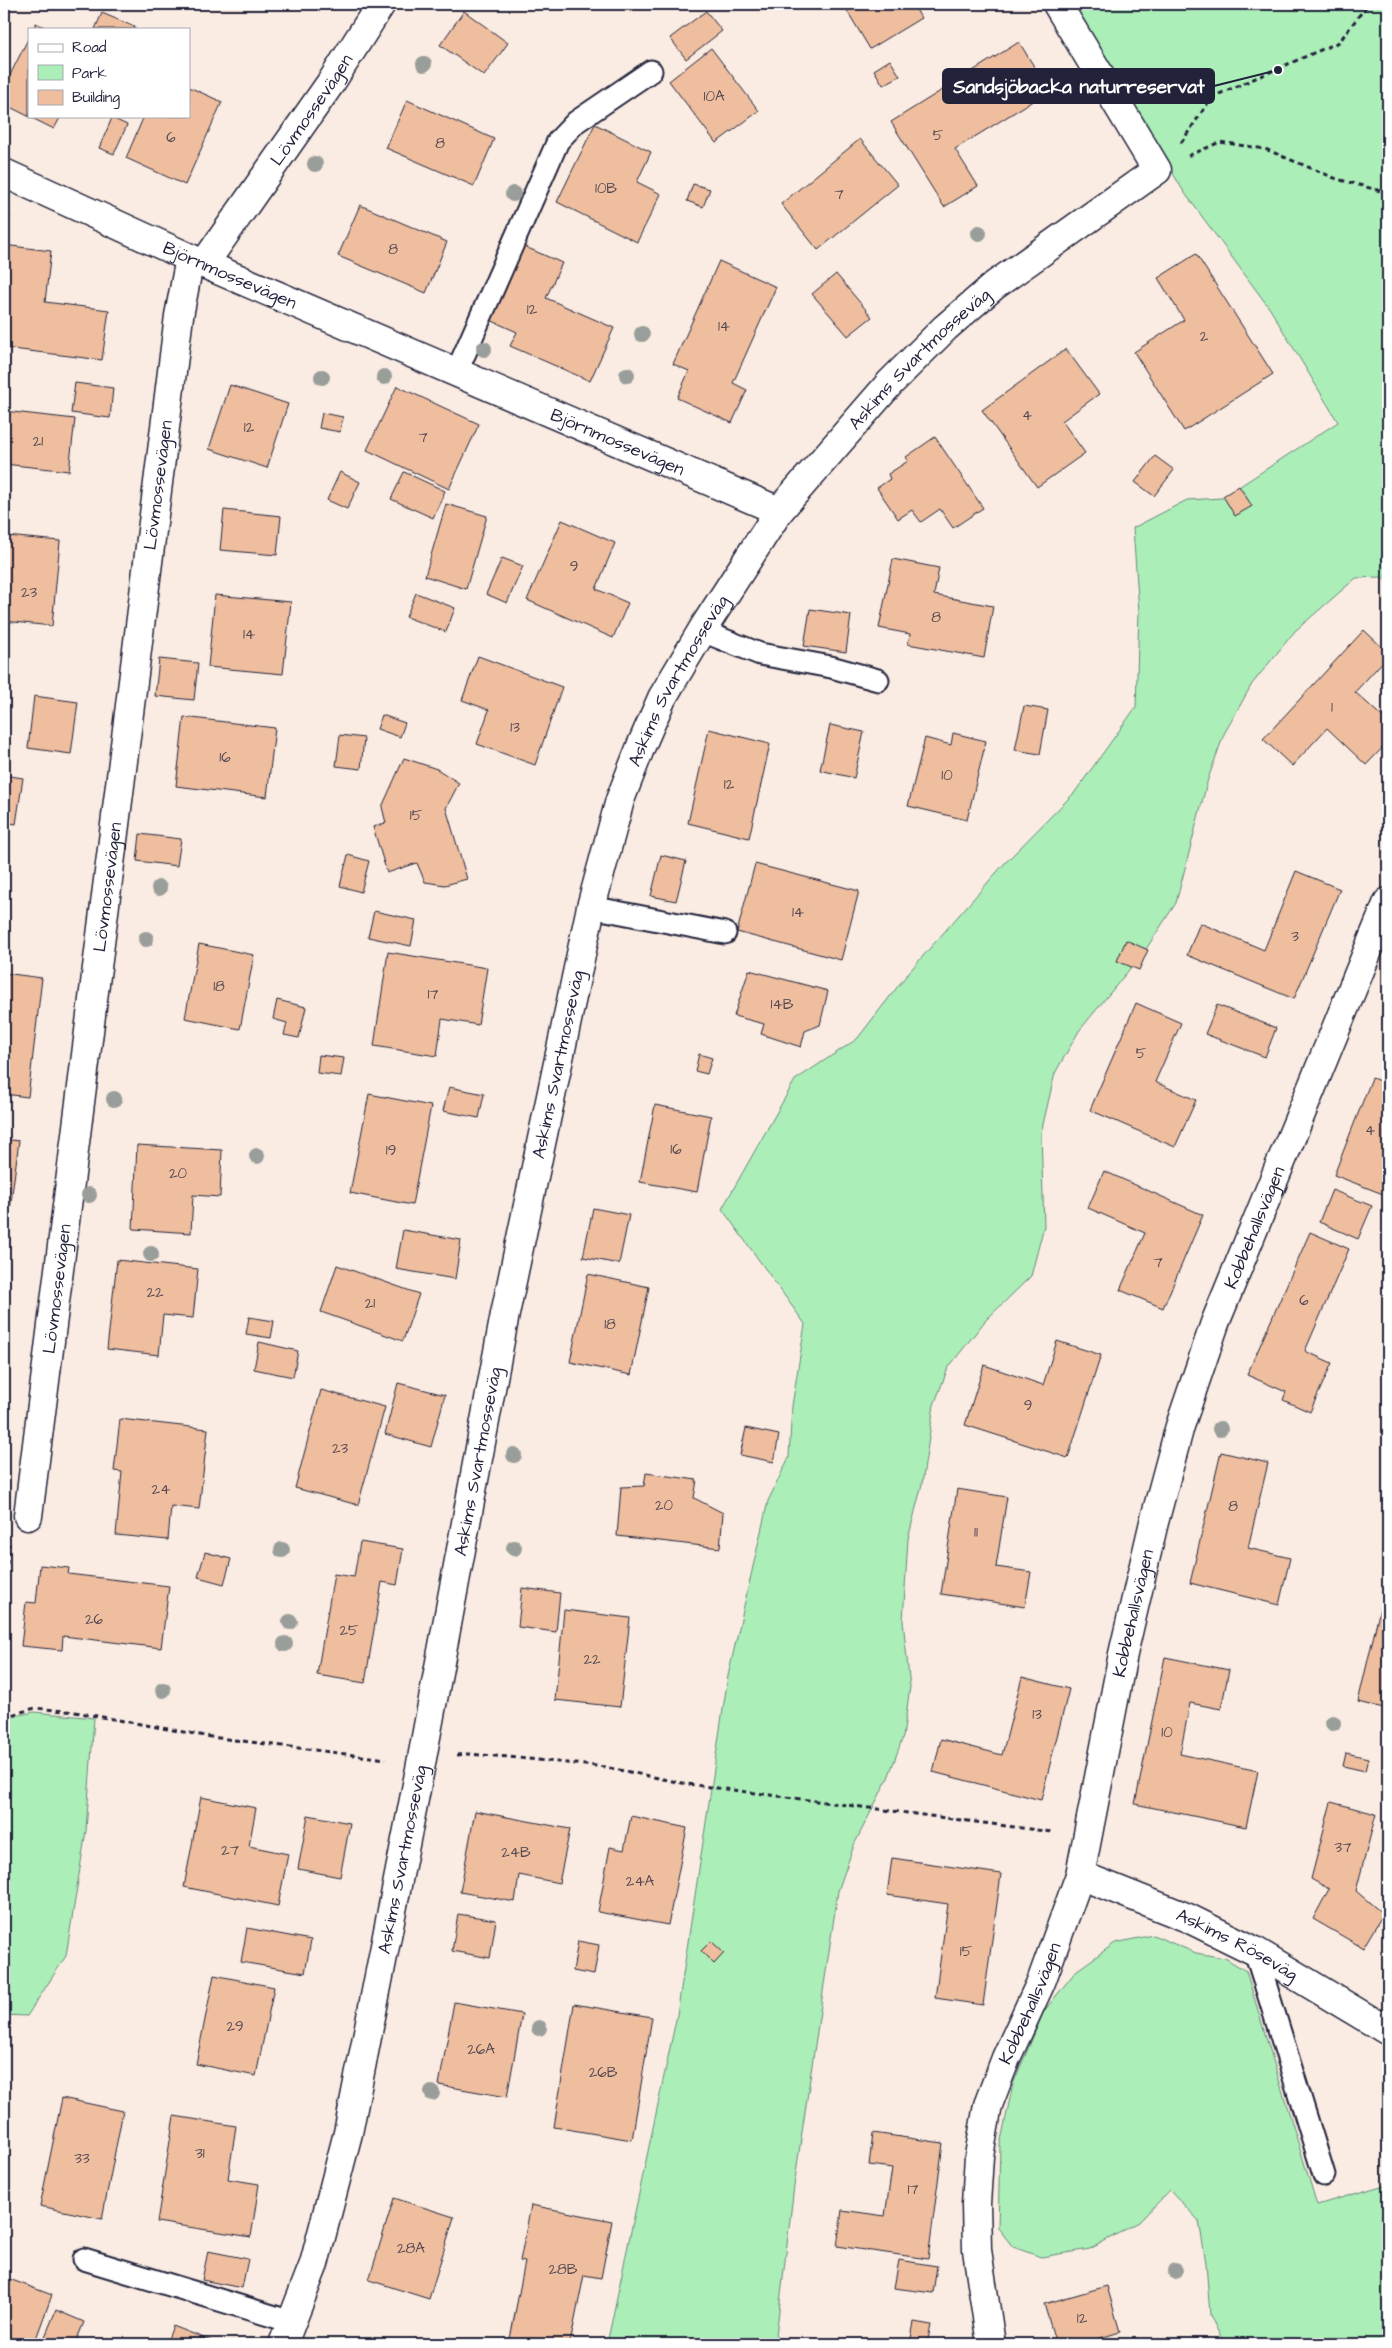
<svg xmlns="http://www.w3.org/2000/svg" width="1392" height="2348" font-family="'Architects Daughter',sans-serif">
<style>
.green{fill:#abeeb8;stroke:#66887a}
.building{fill:#eebe9e;stroke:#22223b}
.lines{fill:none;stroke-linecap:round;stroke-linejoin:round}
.service-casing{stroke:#22223b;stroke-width:25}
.minor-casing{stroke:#22223b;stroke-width:31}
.path{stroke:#22223b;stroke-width:3;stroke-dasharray:5 4;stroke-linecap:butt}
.service{stroke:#fff;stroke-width:21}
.minor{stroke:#fff;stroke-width:28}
.tree{fill:#9a9e9a}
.labels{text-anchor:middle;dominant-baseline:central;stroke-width:4.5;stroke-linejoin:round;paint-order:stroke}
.number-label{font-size:15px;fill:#554954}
.street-label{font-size:18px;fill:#22223b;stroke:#fff}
.leader{fill:none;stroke:#22223b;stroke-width:2}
.callout-dot{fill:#22223b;stroke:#fff;stroke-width:2}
.callout{fill:#22223b;stroke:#22223b;stroke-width:2}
.callout-label{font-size:19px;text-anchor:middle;font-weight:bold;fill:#fff}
</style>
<rect width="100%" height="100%" fill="#faece2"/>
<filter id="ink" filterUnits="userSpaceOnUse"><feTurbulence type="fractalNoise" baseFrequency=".02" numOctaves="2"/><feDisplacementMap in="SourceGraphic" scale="10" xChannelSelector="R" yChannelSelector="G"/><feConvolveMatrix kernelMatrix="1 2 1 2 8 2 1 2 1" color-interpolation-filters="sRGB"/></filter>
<g filter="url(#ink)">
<!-- green -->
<path class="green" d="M1072,4H1388V582L1381,577L1356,578L1295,631L1252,684L1224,734L1208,779L1176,903L1146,949L1079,1031L1055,1073L1041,1133L1044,1226L1031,1276L985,1321L948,1368L934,1405L922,1484L908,1539L903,1621L910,1687L903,1737L888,1778L854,1845L838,1891L794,2186L775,2344H607L677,2015L728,1676L768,1501L789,1457L792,1406L805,1324L722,1209L795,1080L857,1039L909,972L1004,864L1075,792L1136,707L1139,612L1133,528L1187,500L1222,498L1338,422L1270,309L1184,192Z
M34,1712L94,1718L86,1831L66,1956L27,2016L4,2015V1718Z
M1153,1935L1196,1953L1225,1958L1246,1971L1317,2205L1388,2184V2344H1224L1210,2315L1206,2263L1199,2221L1170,2190L1139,2222L1090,2249L1041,2257L1013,2247L998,2228L1000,2145L1013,2084L1044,2011L1076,1971L1115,1943Z"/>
<!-- building -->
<path class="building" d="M843,4H913L921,18L870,49Z
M464,11L508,43L484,76L440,45Z
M706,11L722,31L686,59L670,38Z
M102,13L135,27L134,29H95Z
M36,23L48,29H33Z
M29,37V116H61L54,129L4,104V87Z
M1019,42L1049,91L955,149L978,186L944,207L891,122Z
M711,48L759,111L716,143L669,81Z
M890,60L900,76L883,85L874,70Z
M189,87L222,102L185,185L126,158L144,116H189Z
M407,100L494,139L474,186L386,148Z
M112,118L127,125L114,154L99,148Z
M595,124L651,152L637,182L661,194L637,242L557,202Z
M860,139L898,185L818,250L781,204Z
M693,184L710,189L703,207L687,201Z
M360,205L447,242L426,293L338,256Z
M4,214L10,215L8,234H4Z
M4,245L51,251L45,302L109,310L102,360L4,348Z
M521,245L562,263L546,298L614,328L590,381L510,346L517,332L488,319Z
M1196,254L1273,374L1184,431L1134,352L1184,320L1158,278Z
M719,261L776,287L733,383L747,390L732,423L677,398L689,371L673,364Z
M836,274L872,317L848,336L812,294Z
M1066,349L1099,394L1062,421L1085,453L1037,487L982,410Z
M75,383L113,388L110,418L71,413Z
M230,385L288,404L267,468L209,449Z
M397,386L479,424L449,489L367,450Z
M4,411L75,419L69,471L4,464Z
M322,413L343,417L340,432L319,428Z
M935,437L983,508L953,528L940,509L921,522L912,510L898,519L877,488L890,479L888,474L908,461L906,457Z
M1155,456L1174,470L1154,496L1135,482Z
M340,472L360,482L347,509L327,500Z
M404,472L445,491L433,518L391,499Z
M1239,486L1252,506L1235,516L1223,496Z
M446,504L487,516L466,589L425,576Z
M224,510L281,516L277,555L220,550Z
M562,520L615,543L596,589L628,603L613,638L527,600Z
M6,536L60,541L52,626L4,621Z
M502,558L523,566L507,603L486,594Z
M893,559L939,568L934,595L993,606L984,658L908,644L910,634L879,628Z
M416,593L455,608L446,632L406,617Z
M215,595L291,602L283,674L208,667Z
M810,609L851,615L846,652L804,646Z
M1364,630L1388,653V656L1355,692L1388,722V742L1366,765L1327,728L1292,766L1263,739Z
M478,656L562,687L535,765L477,744L489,710L462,700Z
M159,659L198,663L194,700L155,696Z
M34,696L78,702L71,754L28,748Z
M1024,706L1048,710L1040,754L1015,750Z
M382,715L405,723L400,737L377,729Z
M184,717L275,728L267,797L176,786Z
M830,725L864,732L854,778L820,770Z
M709,729L770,744L749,838L688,823Z
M953,733L986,741L967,820L908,806L925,738L951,745Z
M340,735L364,738L361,769L336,766Z
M404,758L437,769L459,783L446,808L467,879L445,885L425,882L417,863L387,873L373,827L386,823L382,807Z
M4,775L23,778L16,824L4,822Z
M140,834L181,839L177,866L137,861Z
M348,855L369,861L361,892L340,886Z
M661,855L686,861L676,901L651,896Z
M755,864L859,891L841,960L737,932Z
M1296,871L1340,889L1294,999L1187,955L1200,923L1264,950Z
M374,911L416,920L411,946L368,937Z
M1126,940L1148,950L1139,970L1117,961Z
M199,944L254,955L240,1029L185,1018Z
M388,952L487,968L478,1025L442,1019L437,1056L374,1046Z
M749,970L828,991L820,1025L805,1031L801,1047L761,1034L764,1024L734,1016Z
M4,973L42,978L28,1097L4,1094Z
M277,1000L306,1007L299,1038L284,1035L287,1023L273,1019Z
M1136,1003L1181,1023L1155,1082L1196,1100L1175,1147L1090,1110Z
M1217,1005L1276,1028L1265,1057L1205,1034Z
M699,1054L712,1058L707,1074L695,1071Z
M319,1055L344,1058L341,1076L317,1073Z
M1372,1078L1388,1084V1196L1334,1175Z
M449,1087L484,1094L479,1118L443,1111Z
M369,1094L431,1106L412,1205L350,1193Z
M655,1105L711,1116L697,1192L640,1182Z
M4,1139L19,1141L6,1240H4Z
M137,1145L222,1150L220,1197L193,1195L191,1233L133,1229Z
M1104,1171L1203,1215L1163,1308L1120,1290L1145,1233L1088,1208Z
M1332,1190L1372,1206L1358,1239L1319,1222Z
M593,1208L629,1215L619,1264L583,1257Z
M403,1230L461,1240L455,1279L396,1269Z
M1310,1232L1349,1249L1305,1351L1332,1363L1310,1412L1283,1400L1286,1392L1247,1375Z
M117,1260L198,1269L193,1318L163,1315L159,1355L107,1349Z
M337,1265L419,1294L403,1341L321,1312Z
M588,1274L649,1287L631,1375L570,1362Z
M249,1317L274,1321L271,1338L246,1334Z
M1057,1341L1101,1355L1068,1458L965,1425L984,1365L1043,1385Z
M259,1342L298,1351L293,1377L254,1369Z
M398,1383L445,1395L431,1447L385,1434Z
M321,1390L385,1407L358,1505L295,1488Z
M120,1419L208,1429L199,1509L171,1506L168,1540L116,1535L122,1472L114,1471Z
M746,1428L779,1435L774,1462L740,1455Z
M1221,1452L1268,1463L1248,1548L1290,1558L1279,1605L1190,1583Z
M646,1473L697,1480L694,1498L723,1513L720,1548L617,1536L621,1487L644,1486Z
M957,1489L1007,1497L996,1567L1031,1572L1025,1607L941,1594Z
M360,1542L403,1549L397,1585L382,1582L365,1683L317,1675L334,1574L354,1577Z
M205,1552L231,1559L224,1584L198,1577Z
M40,1565L69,1568L68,1574L169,1586L161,1648L63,1636L62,1650L21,1646L26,1602L36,1603Z
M522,1588L560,1593L556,1632L518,1627Z
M1383,1596L1388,1597V1709L1358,1702Z
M564,1610L630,1618L620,1707L555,1700Z
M1165,1657L1229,1670L1221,1709L1190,1703L1180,1754L1258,1771L1246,1827L1135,1804Z
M1022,1677L1069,1689L1041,1800L933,1772L941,1739L1002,1755Z
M1346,1753L1368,1758L1365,1771L1343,1766Z
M201,1797L256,1808L249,1846L288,1854L278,1906L184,1887Z
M1331,1802L1376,1814L1356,1891L1383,1914L1363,1948L1313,1919L1329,1889L1311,1879Z
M475,1811L570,1829L559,1883L519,1875L515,1902L460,1892Z
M308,1815L350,1823L340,1877L298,1869Z
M631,1816L687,1828L668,1925L598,1912L610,1847L624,1850Z
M892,1858L1001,1874L983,2005L935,1998L948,1904L887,1895Z
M458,1914L496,1920L490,1958L452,1951Z
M247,1928L311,1940L305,1973L241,1962Z
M578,1941L599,1945L594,1975L573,1971Z
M711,1941L724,1953L714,1964L701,1951Z
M214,1975L274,1987L256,2076L196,2064Z
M454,2002L522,2014L507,2097L439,2085Z
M574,2004L652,2017L632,2140L554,2127Z
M62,2098L123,2111L102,2219L40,2206Z
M174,2116L236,2126L228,2179L259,2184L251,2237L157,2222Z
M873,2133L943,2143L928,2259L837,2246L842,2210L885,2216L892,2168L869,2165Z
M394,2198L454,2217L429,2299L369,2280Z
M531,2205L612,2221L601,2278L584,2275L570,2344H537L510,2339L525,2262L520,2261Z
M208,2251L248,2259L242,2288L202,2280Z
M899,2260L937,2266L933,2293L894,2288Z
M4,2277L52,2295L34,2344H20L4,2338Z
M1107,2286L1120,2332L1087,2342V2344H1056L1044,2304Z
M56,2310L84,2322L75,2344H42Z
M914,2322L931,2325L927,2344H910Z
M173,2326L219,2344H166Z"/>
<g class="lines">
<defs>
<path id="service" d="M457,371L558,141L576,122L651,71
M702,631L760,654L831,667L878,680
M591,907L725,933
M1255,1951L1324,2175
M84,2259L292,2322"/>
<g id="minor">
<path id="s1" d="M4,173L190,258L779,511"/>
<path id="s2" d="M204,264L332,81L381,4"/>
<path id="s3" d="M28,1516L179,316L190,258"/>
<path id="s4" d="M1080,1875L1188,1918L1255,1951L1388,2031"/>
<path id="s5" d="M283,2344L314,2264L348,2133L420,1769L505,1314L591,907L620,800L641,746L662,698L706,624L779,511L890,383L945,328L995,285L1157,170L1057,4"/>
<path id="s6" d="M991,2344L977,2250L976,2204L979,2156L988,2105L1006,2058L1041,1982L1080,1875L1123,1654L1154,1522L1180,1426L1215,1323L1388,902"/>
</g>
</defs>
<!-- service casing -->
<use href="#service" class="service-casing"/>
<!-- minor casing -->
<use href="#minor" class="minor-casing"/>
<!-- path -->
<path class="path" d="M1181,143L1212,97L1339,42L1368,4
M1188,156L1220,142L1265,149L1337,179L1388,193
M4,1591L9,1544
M4,1717L35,1708L75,1712L211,1737L386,1759
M457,1755L467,1754L509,1757L605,1767L687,1784L1052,1832"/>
<!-- service -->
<use href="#service" class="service"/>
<!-- minor -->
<use href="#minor" class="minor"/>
</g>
<!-- trees -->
<g class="tree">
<circle cx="424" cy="64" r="8"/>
<circle cx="315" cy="164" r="8"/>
<circle cx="513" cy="194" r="8"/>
<circle cx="979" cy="233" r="8"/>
<circle cx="642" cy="334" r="8"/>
<circle cx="484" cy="349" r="8"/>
<circle cx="627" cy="375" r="8"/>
<circle cx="322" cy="377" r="8"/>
<circle cx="384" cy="377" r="8"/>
<circle cx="159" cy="888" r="8"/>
<circle cx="146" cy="939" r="8"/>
<circle cx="114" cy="1099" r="8"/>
<circle cx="257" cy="1156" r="8"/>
<circle cx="89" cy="1195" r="8"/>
<circle cx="151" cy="1254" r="8"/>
<circle cx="1220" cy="1429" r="8"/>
<circle cx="514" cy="1455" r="8"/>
<circle cx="514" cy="1548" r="8"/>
<circle cx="282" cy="1550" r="8"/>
<circle cx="290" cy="1622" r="8"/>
<circle cx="285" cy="1644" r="8"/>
<circle cx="163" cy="1690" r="8"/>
<circle cx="1333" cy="1723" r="8"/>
<circle cx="539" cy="2028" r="8"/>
<circle cx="432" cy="2093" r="8"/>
<circle cx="1175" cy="2271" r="8"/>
</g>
</g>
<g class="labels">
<!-- number labels -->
<g class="number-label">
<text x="714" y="96">10A</text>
<text x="938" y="135">5</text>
<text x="171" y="137">6</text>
<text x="440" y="143">8</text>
<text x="606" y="188">10B</text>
<text x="839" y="194">7</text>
<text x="393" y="249">8</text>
<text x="532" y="309">12</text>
<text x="724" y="326">14</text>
<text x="1204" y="336">2</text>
<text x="1027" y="415">4</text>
<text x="249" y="427">12</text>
<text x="423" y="437">7</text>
<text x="38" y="441">21</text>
<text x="574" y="566">9</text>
<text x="29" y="592">23</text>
<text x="936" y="617">8</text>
<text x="249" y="634">14</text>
<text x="1332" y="707">1</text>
<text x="515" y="727">13</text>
<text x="225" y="757">16</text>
<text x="947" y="775">10</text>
<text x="729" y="784">12</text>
<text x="416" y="815">15</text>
<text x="798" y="912">14</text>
<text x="1295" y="936">3</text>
<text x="219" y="986">18</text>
<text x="433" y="994">17</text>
<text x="782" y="1004">14B</text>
<text x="1141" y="1053">5</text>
<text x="1370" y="1130">4</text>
<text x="676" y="1149">16</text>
<text x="391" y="1150">19</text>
<text x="178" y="1173">20</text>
<text x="1158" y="1262">7</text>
<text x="155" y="1292">22</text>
<text x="1304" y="1300">6</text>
<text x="370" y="1303">21</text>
<text x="610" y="1324">18</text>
<text x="1028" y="1405">9</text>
<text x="340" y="1448">23</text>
<text x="161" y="1489">24</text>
<text x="664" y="1505">20</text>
<text x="1233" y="1506">8</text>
<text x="976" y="1532">11</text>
<text x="94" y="1619">26</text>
<text x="349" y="1630">25</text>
<text x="592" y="1659">22</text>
<text x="1037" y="1714">13</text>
<text x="1167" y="1732">10</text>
<text x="1343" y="1847">37</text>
<text x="230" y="1850">27</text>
<text x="516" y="1852">24B</text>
<text x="640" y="1881">24A</text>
<text x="966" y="1951">15</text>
<text x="235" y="2026">29</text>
<text x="481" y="2049">26A</text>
<text x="603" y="2072">26B</text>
<text x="200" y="2153">31</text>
<text x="82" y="2158">33</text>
<text x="913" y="2189">17</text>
<text x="411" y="2248">28A</text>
<text x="563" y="2269">28B</text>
<text x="1082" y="2318">12</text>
</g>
<!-- street labels -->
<g class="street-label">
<text stroke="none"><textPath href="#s2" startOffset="188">Lövmossevägen</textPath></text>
<text stroke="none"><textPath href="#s1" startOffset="248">Björnmossevägen</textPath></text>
<text stroke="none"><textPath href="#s5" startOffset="2120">Askims Svartmosseväg</textPath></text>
<text stroke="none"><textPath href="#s1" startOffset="670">Björnmossevägen</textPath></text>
<text stroke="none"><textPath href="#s3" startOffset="1039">Lövmossevägen</textPath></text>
<text stroke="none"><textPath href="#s5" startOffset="1715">Askims Svartmosseväg</textPath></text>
<text stroke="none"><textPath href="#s3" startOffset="634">Lövmossevägen</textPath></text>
<text stroke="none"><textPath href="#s5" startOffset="1310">Askims Svartmosseväg</textPath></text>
<text stroke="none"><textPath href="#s6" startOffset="1161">Kobbehallsvägen</textPath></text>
<text stroke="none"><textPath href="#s3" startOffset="229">Lövmossevägen</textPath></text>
<text stroke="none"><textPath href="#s5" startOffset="905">Askims Svartmosseväg</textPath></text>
<text stroke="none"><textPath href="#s6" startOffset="756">Kobbehallsvägen</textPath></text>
<text stroke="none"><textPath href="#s5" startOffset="500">Askims Svartmosseväg</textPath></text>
<text stroke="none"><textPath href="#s4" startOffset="172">Askims Röseväg</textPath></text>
<text stroke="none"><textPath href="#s6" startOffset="351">Kobbehallsvägen</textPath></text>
</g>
</g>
<!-- callouts -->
<path class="leader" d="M1278 70L1214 86"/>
<circle class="callout-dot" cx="1278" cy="70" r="5"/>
<rect class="callout" x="943" y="69" width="271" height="34" rx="5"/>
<g class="callout-label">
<text x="1079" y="93">Sandsjöbacka naturreservat</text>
</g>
<!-- margin -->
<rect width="1392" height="2348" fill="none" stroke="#fff" stroke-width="20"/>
<rect x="10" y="10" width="1372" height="2328" fill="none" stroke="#22223b" stroke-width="2" filter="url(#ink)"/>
<!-- legend -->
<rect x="28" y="28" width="162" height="90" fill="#ffffff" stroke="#a7a7b1"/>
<rect x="38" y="44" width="25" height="8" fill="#ffffff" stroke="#a7a7b1"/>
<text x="72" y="52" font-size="15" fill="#22223b">Road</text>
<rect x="38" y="65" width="25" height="15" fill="#abeeb8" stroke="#a7a7b1"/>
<text x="72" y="78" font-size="15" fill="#22223b">Park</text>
<rect x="38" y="90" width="25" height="15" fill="#eebe9e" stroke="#a7a7b1"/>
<text x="72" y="102" font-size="15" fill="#22223b">Building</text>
</svg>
